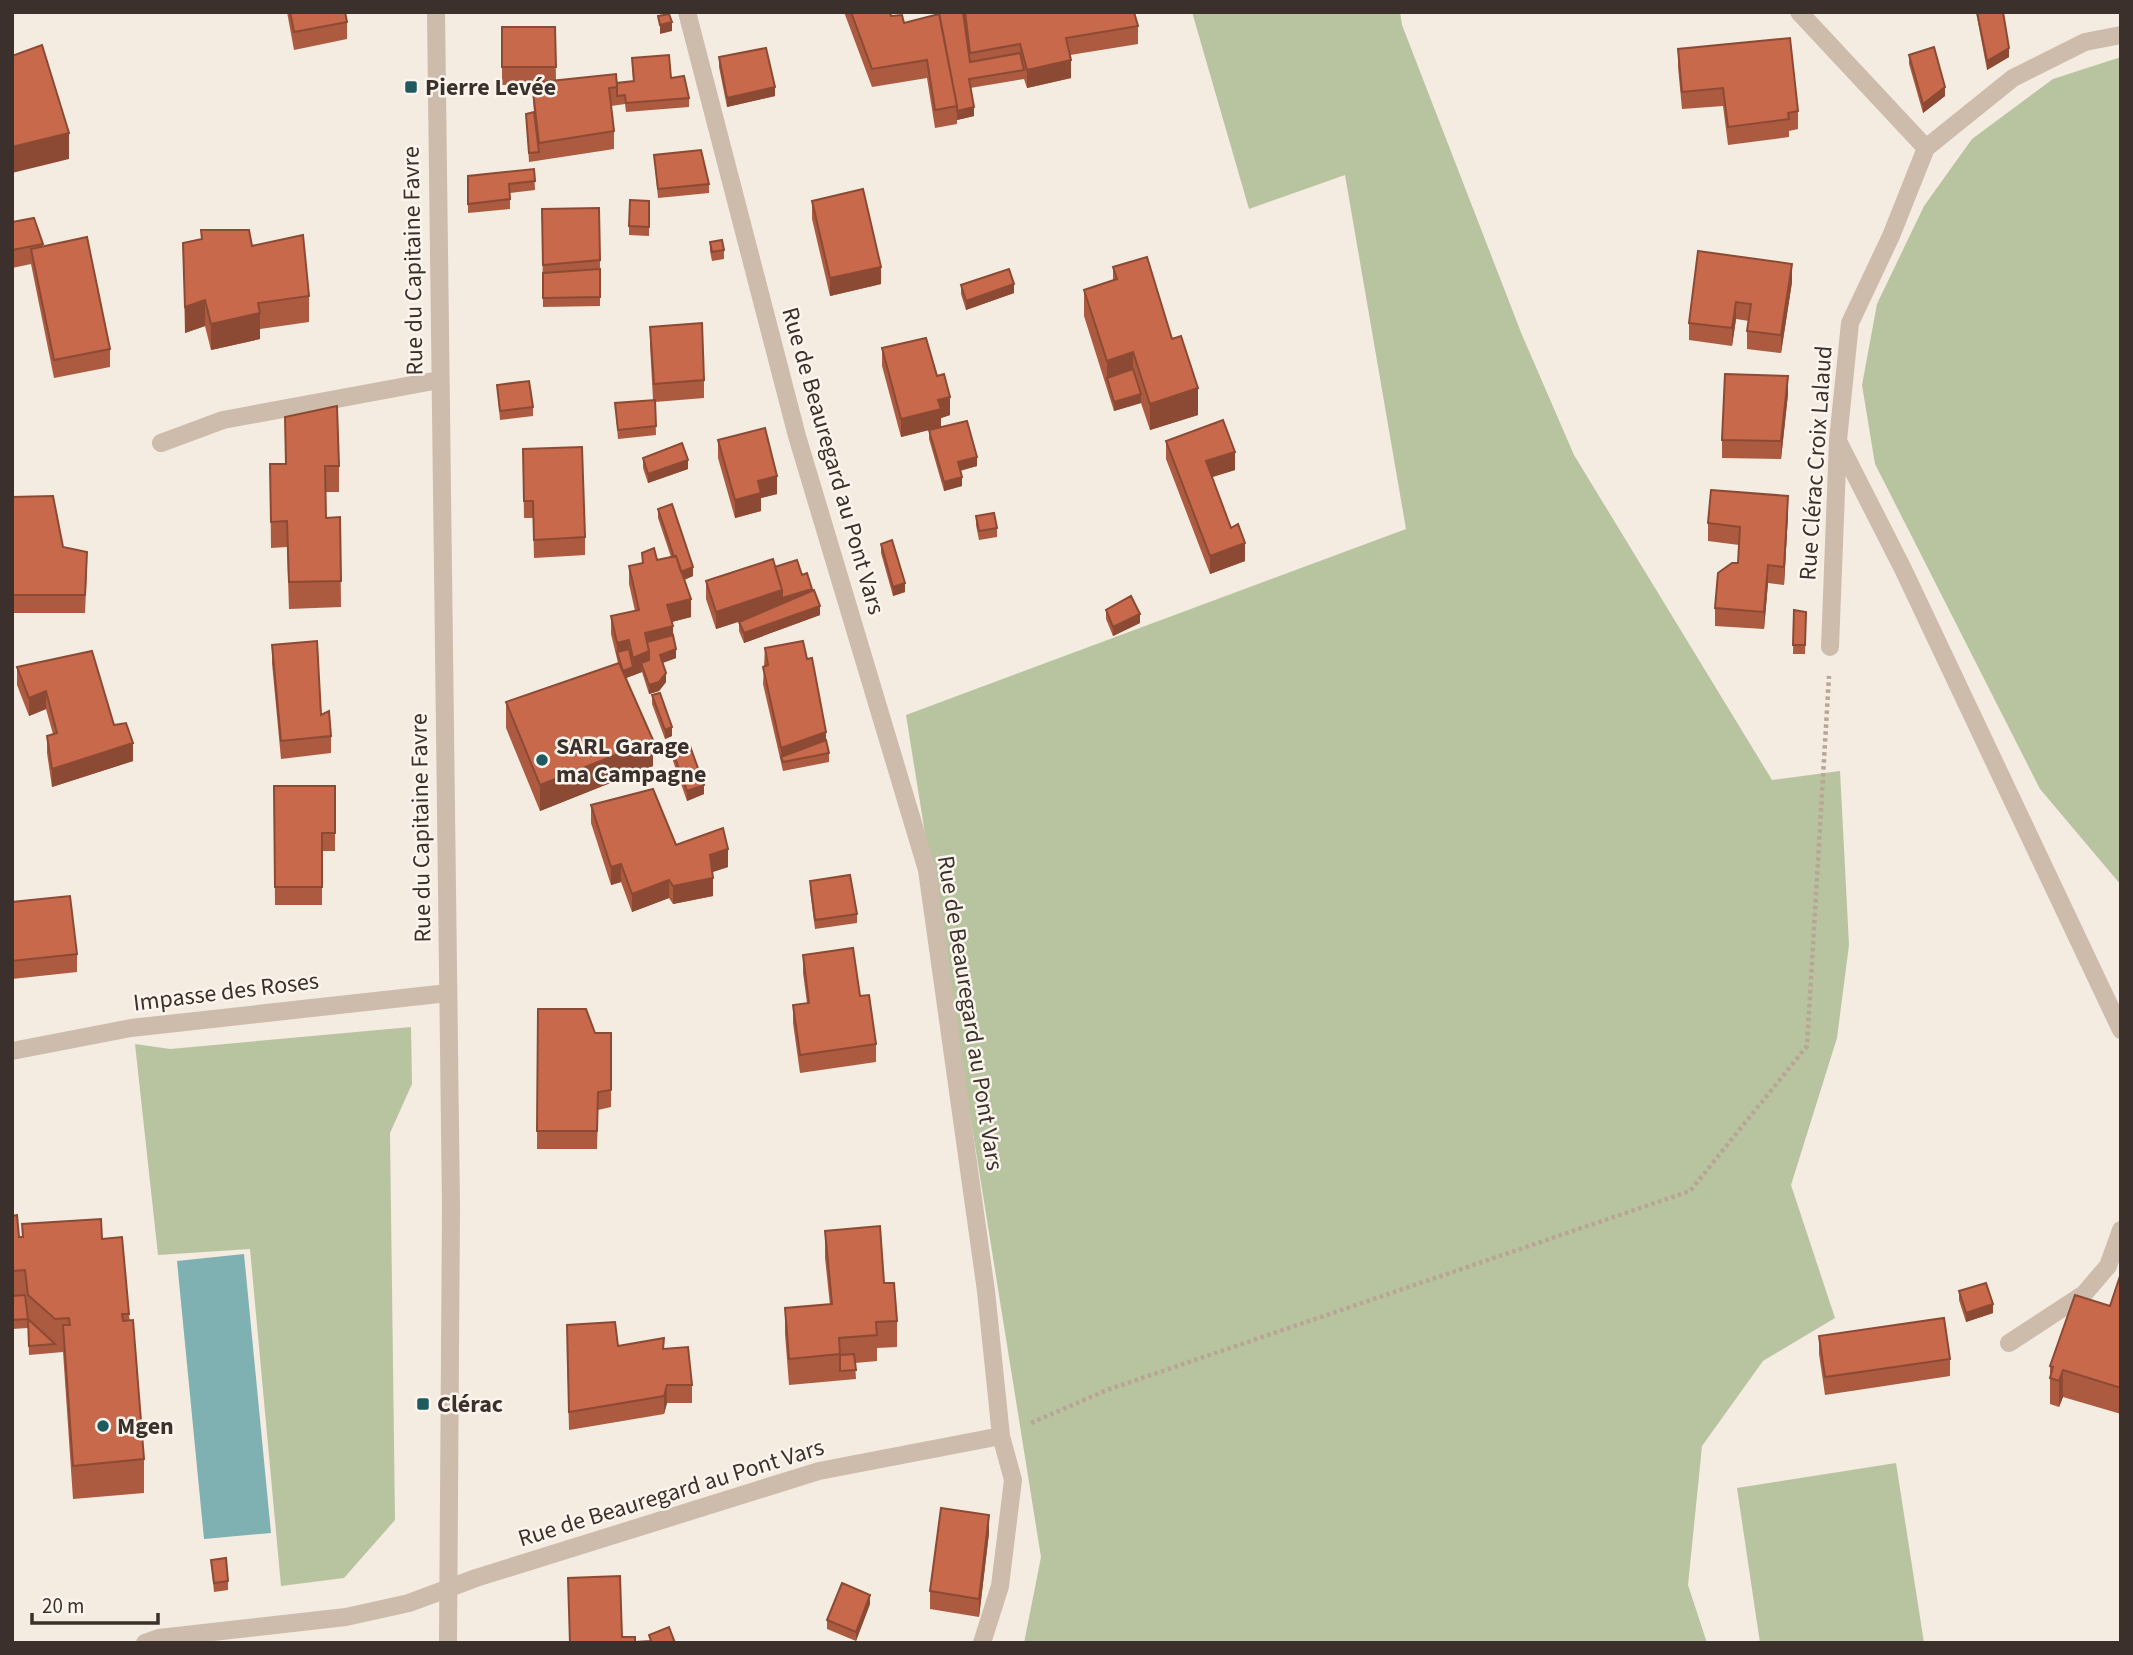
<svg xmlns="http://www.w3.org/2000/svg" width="2133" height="1655" font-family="'Source Sans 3',sans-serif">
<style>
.green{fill:#b8c4a0}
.water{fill:#7fb0b2}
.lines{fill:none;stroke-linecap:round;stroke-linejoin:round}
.path{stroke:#b9a596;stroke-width:4.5;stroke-dasharray:3.5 3.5;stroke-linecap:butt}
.minor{stroke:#cdbbac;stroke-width:18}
.wall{fill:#ac5a40}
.shaded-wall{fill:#8c4a34}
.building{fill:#c8694b;stroke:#8c4a34;stroke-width:2}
.poi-dot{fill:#1f5a5e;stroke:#fbf5ee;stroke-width:2.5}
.labels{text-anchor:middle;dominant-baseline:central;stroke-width:5;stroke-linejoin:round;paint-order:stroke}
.poi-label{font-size:24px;font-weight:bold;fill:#3b302b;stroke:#fbf5ee;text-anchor:start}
.street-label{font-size:24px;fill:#3b302b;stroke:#fbf5ee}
</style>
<rect width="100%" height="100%" fill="#f4ebe1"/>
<!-- green -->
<path class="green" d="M1192,12H1400L1402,25L1522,335L1574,455L1772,780L1840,771L1849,945L1837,1038L1791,1185L1835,1318L1763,1361L1702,1446L1688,1585L1707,1643H1024L1041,1557L906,715L1406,529L1345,175L1249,209Z
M2121,57V885L2040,789L1875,464L1862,385L1877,304L1924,206L1972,139L2053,79Z
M411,1027L412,1084L390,1133L395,1520L344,1578L281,1586L250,1249L158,1255L135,1044L170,1049Z
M1896,1463L1924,1643H1760L1737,1488Z"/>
<!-- water -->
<path class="water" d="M244,1254L271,1533L204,1539L177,1261Z"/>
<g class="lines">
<!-- path -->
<path class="path" d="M1031,1423L1107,1390L1690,1191L1807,1046L1829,676"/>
<!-- minor -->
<path class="minor" d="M436,12L451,1207L448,1643
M1799,12L1926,148
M161,443L223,420L439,380
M1839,443L1903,569L2121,1030
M1830,647L1838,440L1850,323L1891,236L1926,148L2013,78L2085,42L2121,35
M12,1051L131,1028L448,993
M2009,1343L2084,1294L2108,1266L2121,1230
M145,1643L159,1638L346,1617L409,1603L476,1578L819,1471L1001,1436L986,1291L927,870L797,436L687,12
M982,1643L1000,1586L1013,1480L1001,1436"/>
</g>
<!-- wall -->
<path class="wall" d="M287,12H345L347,22V39L294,50Z
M844,12H890L891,16L904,23L937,15V12H963L965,30V12L1138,26V44L1070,55L1071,78L1027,88L1024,79L970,88L974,116L957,120V124L935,128L927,78L872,87Z
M1976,12H2003L2009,57L1987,70Z
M502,27H555L556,80L617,83L633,81L632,58L671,78L689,98V107L626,112L625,104L611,106L614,131V149L529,162L526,114L534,112L532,85H502Z
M1678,49L1798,111V129L1789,131V137L1728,145L1723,106L1682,109L1678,67Z
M1909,55L1945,96L1923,113L1909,64Z
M719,57L775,96L727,107L719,67Z
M654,155L709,184V193L658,198Z
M534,169L535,190L510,193V209L468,213V176Z
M649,201V236L629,235V226Z
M812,201L881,284L830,296L812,219Z
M542,209L600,260V306L543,307Z
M12,222L43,244V247L110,349V367L54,378L31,264L12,268Z
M201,230L252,246L309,296V322L260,329V339L211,350L205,326L185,333L183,243L201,239Z
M710,242L724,250V259L712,261L710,251Z
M1698,251L1792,282L1781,353L1747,349V331L1749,321L1736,319L1732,346L1689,340V323Z
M1113,267L1172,339L1198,415L1150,430L1141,403L1114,411L1084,316V290L1113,280Z
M961,285L1014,293L966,310L961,294Z
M650,327L704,380V398L655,402L656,435L618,439L615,403L653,400L650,345Z
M882,348L937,376L950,415L941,418V427L901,437L882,366Z
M497,385L533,407V416L500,420Z
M1788,394L1781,459L1722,458V440Z
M285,417L339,466V492H326V518L340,517L341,607L289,609L287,547L271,548L270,464H285Z
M929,430L977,466L960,471L962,486L944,491L929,439Z
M718,440L777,494L761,498V511L735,518L718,458Z
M1166,441L1235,470L1212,477L1231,528L1245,561L1210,574L1166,459Z
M523,449L585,537V555L534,558L533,518H524Z
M643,458L688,469L648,483L643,468Z
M12,497L87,570L85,613H12Z
M658,509L693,576L684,580L691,617L672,622L676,658L662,663L666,682L659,691L649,694L642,672L626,678L653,766L540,811L506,728V702L618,663L611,634V616L635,611L629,584V566L642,563V553L657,560L671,557L658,518Z
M1788,514L1784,585L1768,583L1764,629L1715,626V608L1738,563L1739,545L1708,541V523Z
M976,516L997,528V537L979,540L976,525Z
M881,544L905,592L893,596L881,553Z
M775,567L802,575L812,591L820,615L744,643L739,631V622L744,620L716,629L706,599V581Z
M1106,610L1140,623L1113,636L1106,619Z
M1794,610L1806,612L1805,654H1793Z
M272,645L321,715L331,736V753L281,759L272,663Z
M765,648L807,659L829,753V762L783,771L763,684Z
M17,667L114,725L133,761L52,787L47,753V736L53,734L46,709L29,716L17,685Z
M652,695L672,736L665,739L652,704Z
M673,752L704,794L687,801L673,761Z
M274,786H335V851H322V905H275Z
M591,805L676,845L728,867L712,872L713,896L673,904L669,898L632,912L621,882L611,885L591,823Z
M810,881L857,914V923L815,929L810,890Z
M12,902L77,954V972L12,979Z
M803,955L860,996L876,1044V1062L800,1073L793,1023V1005L807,1003L803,973Z
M538,1009L595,1033H611V1107L598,1110L597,1149H537Z
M12,1216L19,1237H22V1224L102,1239L129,1314L144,1459V1493L73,1499L63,1352L29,1355L28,1328L12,1329Z
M825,1231L884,1283L897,1321V1347L877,1348V1361L855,1363L856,1379L789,1385L785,1334V1308L830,1305L825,1258Z
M2121,1273V1414L2063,1397L2059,1407L2050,1404V1366L2110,1306Z
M1959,1291L1993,1313L1966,1322L1959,1300Z
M1819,1336L1950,1359V1376L1825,1395L1819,1354Z
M567,1343L664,1349L692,1385V1403H667L664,1414L569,1430Z
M989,1533L979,1617L930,1609V1591Z
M211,1560L228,1581V1590L214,1592Z
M870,1604L856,1641L827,1629V1620Z"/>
<!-- shaded-wall -->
<path class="shaded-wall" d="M672,22V31L660,34V25Z
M2009,48V57L1987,70V61Z
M1071,60V78L1027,88V70Z
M775,87V96L727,107V98Z
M1945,87V96L1923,113V104Z
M974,107V116L957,120V111Z
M69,133V159L12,173V147Z
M1792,264V282L1781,353V335Z
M881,267V284L830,296V278Z
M1014,284V293L966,310V301Z
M205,300V326L185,333V307Z
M1736,302V319L1732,346V328Z
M260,313V339L211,350V324Z
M1133,352V378H1107V361Z
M1788,376V394L1781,459V441Z
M1198,388V415L1150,430V404Z
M1141,394V403L1114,411V402Z
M950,397V415L941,418V427L901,437V419L938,400Z
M1235,452V470L1206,479V461Z
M977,457V466L958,471V462Z
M688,460V469L648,483V474Z
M777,476V494L761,498V511L735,518V500L758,481Z
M962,477V486L944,491V482Z
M1788,496V514L1784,585V567Z
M1245,543V561L1210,574V556Z
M1768,565V583L1764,629V612Z
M693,567V576L679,582V573Z
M905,583V592L893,596V587Z
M812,589V598L716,629V612L782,590Z
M691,599V617L667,623V605Z
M820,606V615L744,643V633Z
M1140,614V623L1113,636V627Z
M673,626V644L647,651L645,633Z
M629,640V658L617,652V643Z
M676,649V658L660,664V655Z
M649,651V669L641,663L642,672L621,680V671L633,667V658Z
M666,673V682L659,691L649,694V685Z
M46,691V709L29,716V698Z
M672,727V736L665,739V730Z
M826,732V749L781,757V766V748Z
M653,740V766L540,811V785Z
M133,743V761L52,787V769Z
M704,785V794L687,801V791Z
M728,849V867L710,873V855Z
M621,864V882L611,885V867Z
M713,878V896L673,904V886Z
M669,880V898L632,912V894Z
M1993,1304V1313L1966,1322V1313Z
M2063,1370V1397L2059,1407V1381Z
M667,1385V1403L664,1414V1396Z
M989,1515V1533L979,1617V1599Z
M870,1595V1604L856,1641V1632Z"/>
<!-- building -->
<path class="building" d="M290,12H345L347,22L294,32Z
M851,12H890L891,16L902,15L904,23L939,14L957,106L935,110L927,60L872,69Z
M939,12H963L970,62L1020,53L1024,70L969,79L974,107L957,111V106Z
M965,12H1134L1138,26L1066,38L1071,60L1027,70L1020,44L970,53Z
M1977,12H2003L2009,48L1987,61Z
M669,14L672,22L660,25L658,16Z
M502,27H555L556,67H502Z
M1790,38L1798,111L1788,113L1789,119L1728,127L1723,88L1682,92L1678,49Z
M42,45L69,133L12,147V56Z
M1934,47L1945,87L1923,104L1909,55Z
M766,48L775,87L727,98L719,57Z
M669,55L671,78L684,76L689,98L626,103L625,95L617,96V83L634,81L632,58Z
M616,74L617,87L609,88L614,131L539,143L532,83Z
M534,112L539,152L529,153L526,114Z
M701,150L709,184L658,189L654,155Z
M534,169L535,181L509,184L510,199L468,204V176Z
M863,189L881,267L830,278L812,201Z
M630,200L649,201V227L629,226Z
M599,208L600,260L543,265L542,209Z
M34,218L43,244L12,250V222Z
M201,230H249L252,246L303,235L309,296L258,303L260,313L211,324L205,300L185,307L183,243L202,239Z
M87,237L110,349L54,360L31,249Z
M722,240L724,250L712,252L710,242Z
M1698,251L1792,264L1781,335L1747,331L1751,304L1736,302L1732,328L1689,323Z
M1147,257L1172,339L1181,336L1198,388L1150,404L1133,352L1107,361L1084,290L1117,279L1113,267Z
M600,269V297L543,298V273Z
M1009,269L1014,284L966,301L961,285Z
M702,323L704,380L654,384L650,327Z
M926,338L937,376L944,374L950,397L938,400L941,409L901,419L882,348Z
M1133,369L1141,394L1114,402L1107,378Z
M1725,374L1788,376L1781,441L1722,440Z
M529,381L533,407L500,411L497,385Z
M655,400L656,426L618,430L615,403Z
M337,406L339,466H325L326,518L340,517L341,581L289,582L287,521L271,522L270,464H286L285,417Z
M1223,420L1235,452L1206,461L1231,528L1238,524L1245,543L1210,556L1166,441Z
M967,421L977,457L958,462L962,477L944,482L929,430Z
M765,428L777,476L758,481L761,493L735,500L718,440Z
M682,443L688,460L648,474L643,458Z
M582,447L585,537L534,540L533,501H524L523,449Z
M1711,490L1788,496L1784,567L1768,565L1764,612L1715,608L1718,573L1732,563H1738L1740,527L1708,523Z
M53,496L63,547L87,552L85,595H12V497Z
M672,504L693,567L681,572L676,556L674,557L658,509Z
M994,513L997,528L979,531L976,516Z
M892,540L905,583L893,587L881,544Z
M654,548L657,560L676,556L691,599L667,605L673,626L645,633L649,651L633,658L629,640L617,643L611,616L639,610L629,566L643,563L642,553Z
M773,559L782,590L716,612L706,581Z
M797,560L802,575L807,573L812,589L782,598V590L775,567Z
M814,590L820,606L744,633L739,622Z
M1131,596L1140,614L1113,627L1106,610Z
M1794,610L1806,612L1805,645H1793Z
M673,635L676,649L660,655L666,673L659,682L649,685L641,663L649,660V651L647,642Z
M317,641L321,715L329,711L331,736L281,741L272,645Z
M803,641L807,659L812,658L826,732L781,748L763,667L768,665L765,648Z
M629,649L633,667L623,671L617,652Z
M92,651L114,725L126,723L133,743L52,769L47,736L57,733L46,691L29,698L17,667Z
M619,663L653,740L540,785L506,702Z
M660,693L672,727L665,730L652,695Z
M826,740L829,753L783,762L781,757Z
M690,746L704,785L687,791L673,752Z
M274,786H335V833H322V887H275Z
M653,789L676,845L723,828L728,849L710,855L713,878L673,886L669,880L632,894L621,864L611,867L591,805Z
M850,875L857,914L815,920L810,881Z
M70,896L77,954L12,961V902Z
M853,948L860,996L869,995L876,1044L800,1055L793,1005L809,1003L803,955Z
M538,1009H586L595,1033H611V1090L598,1092L597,1131H537Z
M17,1215L19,1237H23L22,1224L101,1219L102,1239L122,1237L129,1314H122L123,1321L133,1320L144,1459L73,1466L63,1325H70L69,1318L55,1319L28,1295L25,1270L12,1271V1216Z
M880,1226L884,1283H894L897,1321L876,1322L877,1335L839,1338L840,1354L789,1359L785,1308L832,1304L825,1231Z
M2121,1273V1388L2063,1370L2059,1381L2050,1378L2053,1367L2050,1366L2075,1295L2110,1306Z
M1986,1283L1993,1304L1966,1313L1959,1291Z
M25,1295L28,1319L12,1320V1296Z
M1944,1318L1950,1359L1825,1377L1819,1336Z
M28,1319L55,1344L29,1346Z
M615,1322L618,1346L664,1338L663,1349L688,1347L692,1385H667L664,1396L569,1412L567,1325Z
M854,1354L856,1370L840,1371V1355Z
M941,1508L989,1515L979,1599L930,1591Z
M226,1558L228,1581L214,1583L211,1560Z
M620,1576L622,1637H635V1642L651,1641L649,1635L669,1627L675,1643H570L568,1578Z
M842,1583L870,1595L856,1632L827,1620Z"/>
<!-- markers -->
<g class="poi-dot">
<rect x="404" y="80" width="14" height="14" rx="3.5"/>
<circle cx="542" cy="760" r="7"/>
<rect x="416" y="1397" width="14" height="14" rx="3.5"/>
<circle cx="103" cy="1426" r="7"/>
</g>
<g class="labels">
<!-- poi labels -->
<g class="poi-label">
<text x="425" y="87">Pierre Levée</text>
<text x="556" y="746">SARL Garage<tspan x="556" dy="28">ma Campagne</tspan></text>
<text x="437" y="1404">Clérac</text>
<text x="117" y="1426">Mgen</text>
</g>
<!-- street labels -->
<g class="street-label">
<text transform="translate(413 261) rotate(-91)">Rue du Capitaine Favre</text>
<text transform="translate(833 461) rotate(74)">Rue de Beauregard au Pont Vars</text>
<text transform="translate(1816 463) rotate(-86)">Rue Clérac Croix Lalaud</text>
<text transform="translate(421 828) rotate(-91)">Rue du Capitaine Favre</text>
<text transform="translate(226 992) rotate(-7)">Impasse des Roses</text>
<text transform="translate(970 1013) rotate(81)">Rue de Beauregard au Pont Vars</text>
<text transform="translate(671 1493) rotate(-17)">Rue de Beauregard au Pont Vars</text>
</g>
</g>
<!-- border -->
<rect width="2133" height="1655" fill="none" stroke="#3b302b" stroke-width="28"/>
<!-- scale -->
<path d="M32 1613v10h126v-10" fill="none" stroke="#3b302b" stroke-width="3.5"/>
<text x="42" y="1613" font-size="21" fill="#3b302b" stroke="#fbf5ee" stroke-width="5" paint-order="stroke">20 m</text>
</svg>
